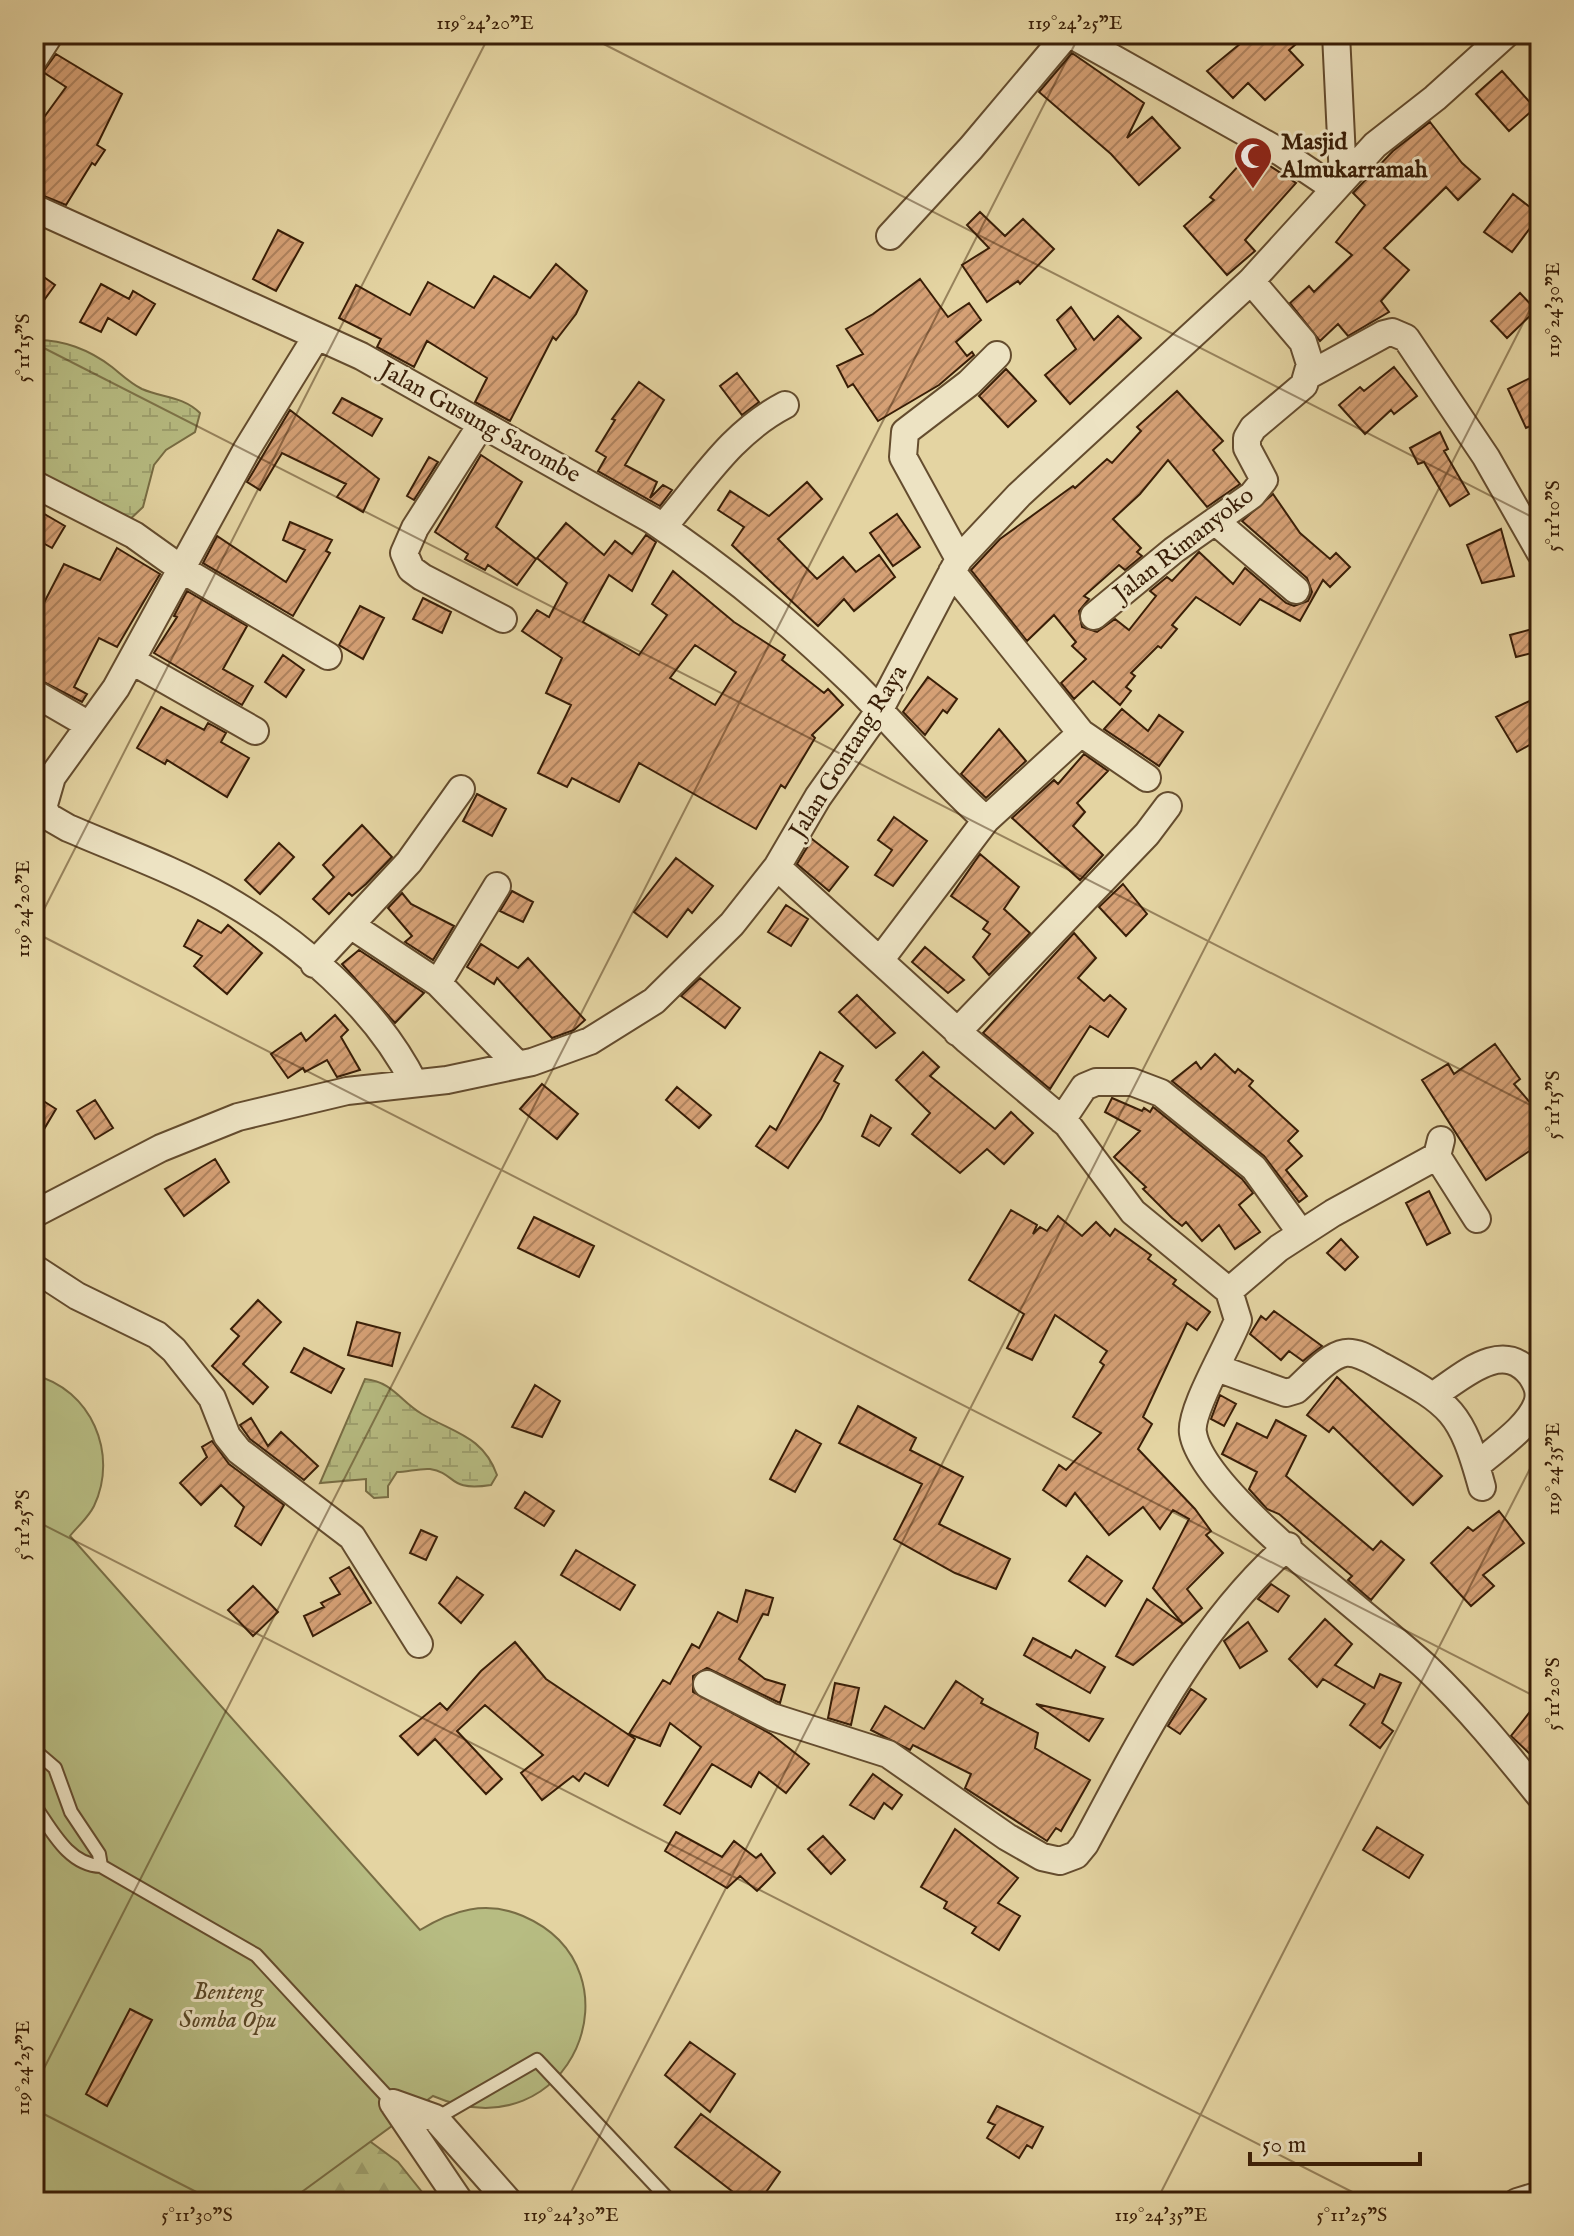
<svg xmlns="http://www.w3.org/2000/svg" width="1574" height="2236" font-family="'IM FELL English',serif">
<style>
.forest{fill:url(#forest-firs);stroke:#786d44;stroke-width:2}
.wetland{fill:url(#wetland-marsh);stroke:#786d44;stroke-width:2}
.park{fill:#b7bc82;stroke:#786d44;stroke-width:2}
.building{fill:url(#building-hatch);stroke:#391e07;stroke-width:2;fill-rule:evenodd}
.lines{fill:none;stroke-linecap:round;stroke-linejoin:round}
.service-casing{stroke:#644c2e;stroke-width:16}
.minor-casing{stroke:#644c2e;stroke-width:30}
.service{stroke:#ede3c3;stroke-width:12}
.minor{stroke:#ede3c3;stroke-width:26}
.ticks{fill:none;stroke:#391e07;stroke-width:2;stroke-opacity:0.45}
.labels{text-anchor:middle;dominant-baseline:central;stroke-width:6;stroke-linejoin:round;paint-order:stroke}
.poi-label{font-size:24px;font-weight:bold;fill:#391e07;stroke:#ede3c3;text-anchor:start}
.street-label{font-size:24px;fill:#391e07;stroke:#ede3c3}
.park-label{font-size:24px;font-style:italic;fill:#584626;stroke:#ede3c3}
.neatline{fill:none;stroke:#391e07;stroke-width:3}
.ticks-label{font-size:20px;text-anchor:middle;fill:#391e07}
</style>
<defs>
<pattern id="forest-firs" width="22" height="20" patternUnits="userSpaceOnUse" patternTransform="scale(2)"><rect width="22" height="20" fill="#b7bc82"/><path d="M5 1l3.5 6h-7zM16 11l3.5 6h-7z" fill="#9ea16f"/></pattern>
<pattern id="wetland-marsh" width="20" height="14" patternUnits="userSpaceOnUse" patternTransform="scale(2)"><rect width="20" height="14" fill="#b7bc82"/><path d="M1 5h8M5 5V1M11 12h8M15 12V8" fill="none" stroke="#9ea16f"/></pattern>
<pattern id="building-hatch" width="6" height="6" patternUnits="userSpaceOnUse" patternTransform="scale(2)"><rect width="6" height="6" fill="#d5a075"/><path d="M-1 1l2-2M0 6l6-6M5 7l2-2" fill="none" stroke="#ae825e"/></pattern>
</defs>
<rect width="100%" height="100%" fill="#e4d4a2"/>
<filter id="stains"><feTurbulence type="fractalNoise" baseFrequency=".0025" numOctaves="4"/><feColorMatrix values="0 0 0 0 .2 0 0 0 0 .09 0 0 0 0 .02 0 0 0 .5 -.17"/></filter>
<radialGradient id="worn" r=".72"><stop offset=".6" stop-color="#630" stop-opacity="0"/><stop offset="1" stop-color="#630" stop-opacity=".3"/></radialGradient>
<!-- forest -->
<path class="forest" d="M341,2120L398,2162L430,2202H195Z"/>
<!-- wetland -->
<path class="wetland" d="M35,340C62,339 90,350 112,367C122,375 130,383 142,389C163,398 182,396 200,413L195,432L166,450L154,465L143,507L125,524L34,496Z
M365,1379C393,1382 400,1401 422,1414C454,1433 483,1436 497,1475L491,1485C447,1492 457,1473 430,1469C420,1468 407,1472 397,1472L388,1486V1497L374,1498L366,1491V1479L320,1483Z"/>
<!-- park -->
<path class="park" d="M34,1375C91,1389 119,1454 94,1506C88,1518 78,1526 70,1536L420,1930C453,1910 486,1900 523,1916C646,1969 572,2156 433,2096L288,2202H34Z"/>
<!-- building -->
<path class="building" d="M1252,34H1288L1296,44L1289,50L1303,65L1265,100L1248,83L1233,98L1207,71Z
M1072,53L1144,103L1127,138L1152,117L1180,148L1139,185L1111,154L1039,92Z
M56,54L122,94L97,145L105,150L95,165L92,163L66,205L34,192V131L66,87L43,72Z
M1502,71L1535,108L1509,131L1476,94Z
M1430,122L1462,163L1480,179L1458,200L1446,187L1384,248L1409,270L1381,301L1389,312L1348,336L1338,324L1320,341L1290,303L1309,286L1314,292L1352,255L1336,242L1365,205L1353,193L1393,151Z
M1250,153L1296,183L1245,240L1255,251L1227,275L1184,226L1214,200L1210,197Z
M1513,194L1540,215L1512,252L1484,232Z
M980,212L1005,236L1023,219L1054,249L1020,284L1018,281L987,302L962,265L989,248L967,225Z
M278,230L303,243L276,291L253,279Z
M556,264L587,291L576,314L556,340L553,337L510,421L475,402L487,378L427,341L414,367L377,347L381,339L339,318L356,285L410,315L428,282L474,308L494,276L530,298Z
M34,270L55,285L34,314Z
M920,279L948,317L969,303L981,320L956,342L967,356L972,352L974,355L939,385L878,421L853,384L848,387L837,366L863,354L846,329L873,314Z
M101,284L129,299L133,291L155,304L136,335L108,318L101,332L80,322Z
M1520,293L1536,310L1507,338L1491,321Z
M1071,307L1094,340L1118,316L1141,338L1070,404L1045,375L1076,349L1057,320Z
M1394,367L1417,396L1394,414L1391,410L1365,434L1339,405L1360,387L1364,391Z
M1006,369L1036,401L1008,427L979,396Z
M737,373L759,402L742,415L720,386Z
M1540,373V422L1526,428L1508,389Z
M639,382L664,400L625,465L657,482L650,498L663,485L672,490L660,506L598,471L606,457L596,451L615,420L612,419Z
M1177,391L1223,441L1213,450L1240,484L1207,507L1168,460L1140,494L1113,519L1141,548L1137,552L1142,556L1125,570L1119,565L1084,596L1089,599L1079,611L1082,627L1097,632L1115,619L1129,630L1156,596L1150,591L1167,577L1172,581L1199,552L1233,584L1245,568L1286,603L1294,606L1308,601L1312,592L1307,578L1242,521L1273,494L1300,533L1330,559L1336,553L1350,567L1330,587L1323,580L1300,621L1260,599L1240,625L1196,597L1172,625L1177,629L1161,648L1158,646L1131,673L1135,676L1126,687L1131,691L1120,705L1093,681L1074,699L1061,683L1086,659L1072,646L1076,642L1054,615L1027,641L971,570L1000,539L1073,486L1075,488L1107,459L1112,463L1141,431L1137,427Z
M342,398L382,419L372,436L333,413Z
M290,410L379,479L363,512L337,497L346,484L282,453L260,490L247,482Z
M1440,432L1448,449L1444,451L1469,494L1450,506L1424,462L1418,464L1410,448Z
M481,455L522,482L496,527L536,559L517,585L488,565L485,570L465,559L468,554L435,532Z
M429,457L438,462L414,500L407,496Z
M807,482L822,499L778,539L817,579L843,557L856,572L879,555L895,577L854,611L844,599L818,626L732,545L744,527L718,510L730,491L769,516Z
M34,508L65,526L52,548L34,538Z
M897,514L920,547L893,566L870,533Z
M290,522L332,540L326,551L330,553L293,616L203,563L217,536L286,582L305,550L283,540Z
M566,523L604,555L615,541L632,554L646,535L656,542L632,591L609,575L583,622L639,655L667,615L652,604L673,571L734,622L785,655L782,660L824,693L828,689L843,705L812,735L815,738L785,788L781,785L756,829L639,763L619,802L572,778L567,787L538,773L571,705L546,693L562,658L522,631L537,610L549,617L567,583L537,558ZM695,645L736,672L715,705L670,678Z
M1501,529L1514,576L1482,583L1467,545Z
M117,548L160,574L117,647L99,638L74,687L87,694L82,702L34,677V622L64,564L100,580Z
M187,591L247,626L223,669L253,686L242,705L154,653L177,617L174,616Z
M423,598L451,612L442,633L413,619Z
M360,606L384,618L363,659L339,645Z
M1536,628L1540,651L1516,657L1510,635Z
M283,655L304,670L286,697L265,682Z
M928,677L957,699L947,713L943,710L925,735L903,712Z
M1540,696V739L1517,752L1496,717Z
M161,707L204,730L208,723L226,733L221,742L249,758L227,797L167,760L165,764L137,748Z
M1122,709L1148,731L1159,715L1183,732L1159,766L1104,729Z
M999,729L1026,761L986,798L961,774Z
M1084,754L1108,771L1077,803L1085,812L1073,826L1103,855L1080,880L1012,818L1054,780L1058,784Z
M477,794L506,809L492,836L463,821Z
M894,817L927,841L893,886L875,875L892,850L878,840Z
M362,825L392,857L366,884L352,896L349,893L329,914L313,899L334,877L323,865Z
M812,839L848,867L829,891L797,864Z
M279,843L294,857L260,894L245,880Z
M980,854L1019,887L1004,909L1030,933L989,975L973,957L990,934L983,929L988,922L951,896Z
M676,858L713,886L692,913L688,909L667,937L634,912Z
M1123,884L1147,914L1126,936L1099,907Z
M512,891L533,902L523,922L500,911Z
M402,893L411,904L454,926L433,960L405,942L412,936L388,908Z
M786,905L808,919L791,946L768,932Z
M198,920L221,933L228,925L262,953L227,994L194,966L202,956L184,946Z
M1074,933L1096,958L1078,978L1104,1001L1110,995L1126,1009L1108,1037L1090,1026L1050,1089L983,1033Z
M481,944L518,968L528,958L585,1020L574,1030L552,1038L497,978L494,984L467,967Z
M925,947L964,980L948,993L912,962Z
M359,950L424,993L395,1023L342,964Z
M700,978L740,1008L725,1028L681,996Z
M857,995L895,1033L876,1048L839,1012Z
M335,1015L348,1030L341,1037L360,1070L337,1077L327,1060L305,1072L303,1068L288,1078L271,1054L301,1033L306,1041Z
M1495,1044L1520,1079L1514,1084L1540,1114V1144L1486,1180L1422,1080L1448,1064L1454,1074Z
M820,1052L843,1066L834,1081L839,1084L821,1119L788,1168L756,1146L770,1126L776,1130Z
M923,1052L939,1067L930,1076L995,1129L1011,1112L1033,1133L1004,1164L987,1149L960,1173L912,1134L930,1113L896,1080Z
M1215,1054L1235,1073L1238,1069L1253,1081L1249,1086L1298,1131L1288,1141L1302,1156L1286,1170L1307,1196L1299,1202L1264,1156L1172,1081L1196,1062L1201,1069Z
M542,1084L578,1114L557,1139L520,1109Z
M677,1087L711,1115L699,1128L666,1100Z
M34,1095L56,1109L34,1146Z
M1112,1098L1142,1111L1144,1108L1150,1112L1153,1107L1242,1179L1253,1193L1239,1205L1260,1232L1235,1249L1219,1225L1202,1241L1186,1222L1182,1226L1172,1218L1143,1189L1146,1187L1114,1157L1140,1131L1105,1112Z
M95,1100L113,1128L95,1139L77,1111Z
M871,1115L891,1128L879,1146L862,1136Z
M215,1159L229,1182L184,1216L165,1189Z
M1429,1191L1450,1233L1427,1245L1406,1203Z
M1011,1210L1037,1225L1033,1234L1040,1227L1047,1231L1058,1216L1082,1236L1096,1222L1110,1236L1115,1229L1151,1255L1148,1259L1176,1280L1173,1284L1210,1312L1197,1330L1187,1323L1143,1417L1152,1424L1138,1449L1195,1509L1211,1531L1206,1535L1223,1553L1187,1589L1202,1608L1183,1624L1153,1588L1189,1519L1173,1510L1160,1529L1143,1507L1109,1535L1075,1493L1066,1506L1043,1490L1059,1465L1066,1470L1101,1433L1073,1417L1104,1365L1100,1362L1107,1351L1055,1315L1032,1360L1007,1348L1024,1314L969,1280Z
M534,1217L594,1246L579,1277L518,1248Z
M1341,1239L1358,1257L1345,1270L1327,1253Z
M258,1300L281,1322L243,1364L268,1387L253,1404L212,1366L239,1336L231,1329Z
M1274,1311L1322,1346L1303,1361L1289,1351L1281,1360L1250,1334L1261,1316L1266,1320Z
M357,1322L400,1333L392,1366L348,1355Z
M304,1348L344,1369L331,1393L291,1372Z
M1337,1377L1442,1476L1413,1505L1333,1427L1329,1432L1307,1415Z
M535,1385L560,1401L542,1437L512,1427Z
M1220,1395L1236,1404L1224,1426L1211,1419Z
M858,1406L916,1438L910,1450L963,1477L939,1524L1010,1559L996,1589L955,1573L894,1539L922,1484L839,1443Z
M251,1418L268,1446L281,1432L318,1466L304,1480L250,1439L240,1425Z
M1276,1420L1306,1436L1286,1476L1373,1550L1381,1541L1404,1560L1371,1600L1348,1580L1352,1576L1279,1514L1267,1509L1249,1489L1257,1472L1222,1454L1237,1423L1267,1438Z
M796,1430L821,1444L795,1492L770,1479Z
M212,1441L229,1464L284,1505L261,1545L235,1526L244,1507L221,1485L201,1505L180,1483L207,1457L202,1447Z
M525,1492L554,1511L544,1526L515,1508Z
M1499,1511L1524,1543L1483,1575L1494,1586L1471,1606L1431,1563L1468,1527L1473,1531Z
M421,1530L437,1537L426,1560L410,1553Z
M576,1550L635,1585L620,1610L561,1575Z
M1087,1556L1122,1581L1105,1606L1069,1581Z
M349,1567L371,1603L313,1636L304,1616L324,1607L321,1603L340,1594L330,1578Z
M457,1577L483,1595L461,1623L439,1603Z
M1271,1584L1289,1596L1278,1612L1258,1599Z
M253,1586L278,1612L253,1636L228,1610Z
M746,1590L773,1598L768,1615L763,1614L739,1659L765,1679L785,1685L780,1703L707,1668L693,1676V1692L771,1734L809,1764L786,1793L759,1772L751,1787L712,1764L680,1814L664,1805L701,1747L670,1723L660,1746L629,1734L663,1680L670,1684L692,1644L699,1648L718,1612L737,1622Z
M1147,1599L1183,1624L1133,1665L1116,1656Z
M1325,1619L1352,1644L1335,1665L1374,1688L1380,1674L1401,1683L1382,1723L1393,1731L1380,1748L1350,1725L1365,1704L1323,1679L1317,1687L1289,1659Z
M1248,1622L1267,1651L1240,1668L1224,1641Z
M1033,1638L1071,1658L1076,1650L1105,1667L1090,1693L1024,1655Z
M515,1642L546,1679L635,1739L608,1786L585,1773L579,1781L573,1776L542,1800L521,1773L543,1755L485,1705L457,1731L502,1779L486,1794L435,1739L418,1755L400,1736L440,1703L447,1710L481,1671Z
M956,1681L983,1699L981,1703L1038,1733L1035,1748L1090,1780L1061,1831L1056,1828L1047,1841L965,1788L971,1774L913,1745L910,1750L871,1730L885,1706L924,1729Z
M835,1683L859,1688L851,1725L828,1718Z
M1191,1689L1206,1699L1180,1734L1168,1726Z
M1540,1699V1742L1530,1754L1511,1736Z
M1036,1704L1103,1719L1089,1741Z
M873,1774L902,1795L892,1809L884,1803L874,1819L850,1805Z
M1377,1827L1423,1855L1409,1878L1363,1850Z
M955,1829L1018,1878L998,1903L1020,1916L999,1950L972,1933L976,1927L944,1908L947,1902L921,1887Z
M676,1832L722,1857L734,1841L756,1858L761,1854L775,1873L757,1891L740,1876L727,1888L665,1851Z
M823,1836L845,1860L831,1874L808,1849Z
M130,2009L152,2020L107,2106L86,2094Z
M690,2042L735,2074L710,2112L665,2075Z
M997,2106L1043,2127L1032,2148L1027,2145L1019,2158L987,2138L995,2125L988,2122Z
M701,2114L780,2172L759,2202H746L675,2147Z"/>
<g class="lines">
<defs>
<path id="service" d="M34,1750L55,1768L71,1812L99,1854L101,1866
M34,1805C51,1829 68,1865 101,1866L256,1955L393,2103
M435,2119L537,2060L671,2202"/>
<path id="minor" d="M1070,34L1282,153L1334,188
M1336,34L1343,179
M34,59L50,34
M34,208L361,356L652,520C724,568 793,625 855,685C900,730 939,778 986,820
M890,236L971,148L1067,34
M316,337L247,449L116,688L52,777L43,808L49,817L68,828C119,850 175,870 224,898C298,941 375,1005 414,1083
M1309,375L1384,334L1392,332L1406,338L1486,457L1540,552
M481,425L415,528L404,553L411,569L422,577L503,619
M34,484L134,535L183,570L328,656
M1215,521L1296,590
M663,527C702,482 731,433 785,405
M959,559L903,457L905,432L969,383L997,355
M1094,616L1174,550L1252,495L1264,480L1247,448V438L1253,428L1304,385L1310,364L1303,342L1251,281
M132,661L255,731
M34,693L89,725
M1081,733L1147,778
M777,867L966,1039L1067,1124L1133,1212L1229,1291L1238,1320C1229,1345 1189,1411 1193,1433C1202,1494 1376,1620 1427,1668C1469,1708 1504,1751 1540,1796
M352,926L438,983L518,1065
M881,959L986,820L1081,733L952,572
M314,964L409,862L461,789
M438,983L497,886
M957,1032L1147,834L1168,806
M1062,1120L1084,1087L1096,1082H1132L1161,1093L1254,1168L1301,1233
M1437,1156L1477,1219
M34,1214L161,1148L238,1117L347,1091L447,1080L532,1062L590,1041L654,1001L732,924L777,867L818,797L879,711L959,559L1019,495L1251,281L1375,145L1435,98L1506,34
M34,1268L77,1296L157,1335L174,1350L212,1398L227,1436L239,1451L352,1537L419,1644
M1229,1291L1279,1248L1333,1213L1437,1156L1441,1140
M1217,1368L1286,1393L1296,1390C1309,1379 1327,1356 1345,1353C1359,1351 1373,1362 1385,1368C1452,1405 1461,1411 1482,1487
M1434,1395C1462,1377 1502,1338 1531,1375C1537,1384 1541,1393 1537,1404C1528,1428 1495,1449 1476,1466
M707,1684L772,1717L888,1754L1007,1837L1042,1857L1060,1861L1076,1855L1085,1844C1141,1740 1198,1625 1288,1546
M393,2103L435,2118L509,2202
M393,2103L460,2202
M1517,2202L1540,2195"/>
</defs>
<!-- service casing -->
<use href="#service" class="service-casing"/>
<!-- minor casing -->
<use href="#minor" class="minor-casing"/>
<!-- service -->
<use href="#service" class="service"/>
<!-- minor -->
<use href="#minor" class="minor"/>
</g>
<!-- ticks -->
<path class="ticks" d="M584,34L1540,521M34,343L1540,1110M34,929L490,34M34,932L1540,1699M34,1520L1372,2202M34,2088L1080,34M34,2109L216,2202M566,2202L1540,290M1156,2202L1540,1449"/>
<!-- icons -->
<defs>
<symbol id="mosque-pin" viewBox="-11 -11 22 30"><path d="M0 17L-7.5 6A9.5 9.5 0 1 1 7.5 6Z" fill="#8f2418" stroke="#ede3c3"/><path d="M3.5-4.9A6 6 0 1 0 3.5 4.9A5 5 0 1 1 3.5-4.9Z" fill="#fff"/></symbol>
</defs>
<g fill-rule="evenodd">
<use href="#mosque-pin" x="1231" y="134" width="44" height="60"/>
</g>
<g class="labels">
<!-- poi labels -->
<g class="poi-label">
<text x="1281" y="142">Masjid<tspan x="1281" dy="28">Almukarramah</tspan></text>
</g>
<!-- street labels -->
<g class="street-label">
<text transform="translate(480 423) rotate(29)">Jalan Gusung Sarombe</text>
<text transform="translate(1184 545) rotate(-38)">Jalan Rimanyoko</text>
<text transform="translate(849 752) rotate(-58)">Jalan Gontang Raya</text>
</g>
<!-- park labels -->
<g class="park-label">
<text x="228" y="1992">Benteng<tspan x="228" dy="28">Somba Opu</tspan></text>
</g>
</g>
<!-- margin -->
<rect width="1574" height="2236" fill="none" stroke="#e4d4a2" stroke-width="88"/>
<!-- scale -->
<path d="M1250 2152v12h170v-12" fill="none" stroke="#391e07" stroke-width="4"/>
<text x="1262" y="2152" font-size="24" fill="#391e07" stroke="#ede3c3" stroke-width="6" paint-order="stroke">50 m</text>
<rect x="44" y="44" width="1486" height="2148" class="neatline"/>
<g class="ticks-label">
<text x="485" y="29">119°24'20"E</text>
<text x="1075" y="29">119°24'25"E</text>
<text transform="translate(1552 310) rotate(-90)" y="7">119°24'30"E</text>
<text transform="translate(22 348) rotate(-90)" y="7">5°11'15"S</text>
<text transform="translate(1552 516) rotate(-90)" y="7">5°11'10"S</text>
<text transform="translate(22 909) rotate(-90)" y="7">119°24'20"E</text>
<text transform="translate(1552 1105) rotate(-90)" y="7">5°11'15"S</text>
<text transform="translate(1552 1469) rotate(-90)" y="7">119°24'35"E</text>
<text transform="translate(22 1525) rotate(-90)" y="7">5°11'25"S</text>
<text transform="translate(1552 1694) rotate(-90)" y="7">5°11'20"S</text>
<text transform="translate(22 2068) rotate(-90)" y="7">119°24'25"E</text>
<text x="197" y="2221">5°11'30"S</text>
<text x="571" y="2221">119°24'30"E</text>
<text x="1161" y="2221">119°24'35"E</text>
<text x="1352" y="2221">5°11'25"S</text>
</g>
<rect width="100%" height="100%" filter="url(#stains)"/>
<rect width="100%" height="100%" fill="url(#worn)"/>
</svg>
